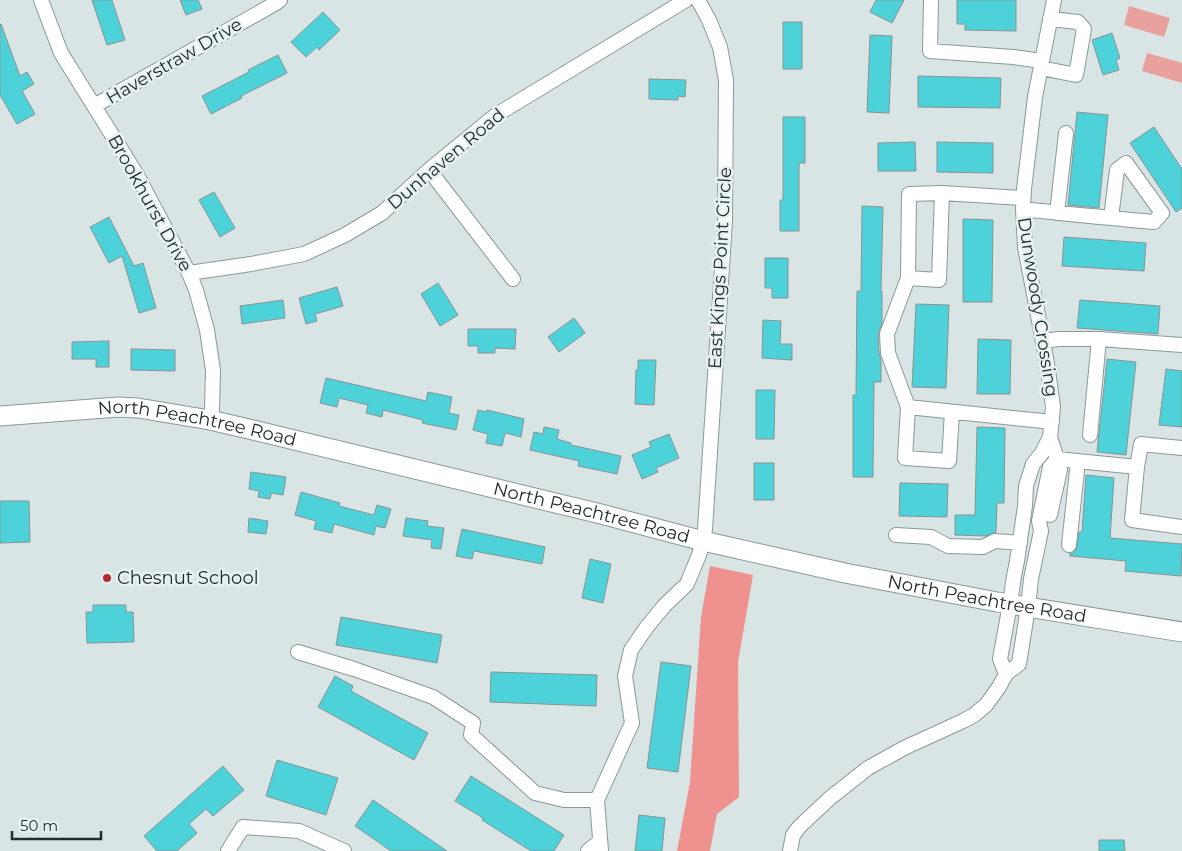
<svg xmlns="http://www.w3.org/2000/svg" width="1182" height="851" font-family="Montserrat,sans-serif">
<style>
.green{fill:#e8a19d}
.forest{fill:#ef918e}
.building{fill:#4dd2da;stroke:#889394}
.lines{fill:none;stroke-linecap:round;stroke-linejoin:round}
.street-casing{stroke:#8c9798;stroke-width:16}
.secondary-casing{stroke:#8c9798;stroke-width:21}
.street{stroke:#fff;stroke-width:14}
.secondary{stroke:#fff;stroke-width:19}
.poi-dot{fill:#b82734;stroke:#e6f2f2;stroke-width:2}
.labels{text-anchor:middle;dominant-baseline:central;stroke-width:5;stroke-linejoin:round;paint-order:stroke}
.street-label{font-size:18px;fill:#262a2b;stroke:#e6f2f2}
.poi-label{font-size:18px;fill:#262a2b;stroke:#e6f2f2;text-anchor:start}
</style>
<rect width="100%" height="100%" fill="#d9e5e5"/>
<!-- green -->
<path class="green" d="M1129,6L1170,18L1164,37L1124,25Z
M1147,53L1182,63V83L1142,71Z"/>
<!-- forest -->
<path class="forest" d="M710,566L753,575L738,662L739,797L717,814L710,851H677L690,782L701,617Z"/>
<!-- building -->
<path class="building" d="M92,0H112L125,40L107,45Z
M180,0H198L202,9L186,15Z
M876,0H904L892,23L870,12Z
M957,0H1016V31L965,30V24H957Z
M323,12L340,30L319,50L317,47L306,57L291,42Z
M783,22H802V69H783Z
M0,24H1L20,76L27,72L34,84L22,91L35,114L17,124L0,95Z
M1112,33L1120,58L1116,60L1119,70L1103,75L1092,40Z
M870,35L892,36L889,113L867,112Z
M278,55L287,73L241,96L242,98L211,114L202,96L249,72L248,70Z
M918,76L1001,78L1000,108L918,107Z
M649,79L686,80L685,97L678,96V100L649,99Z
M1077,112L1108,115L1099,208L1068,205Z
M783,117H805V163H799V231H780V200H783Z
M1154,127L1182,169V208L1176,212L1130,143Z
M915,142L916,171H878V143Z
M937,142L993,143V173L937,172Z
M214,192L235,228L220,237L199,200Z
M862,206L883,207L881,292H882V323L878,334L879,353L881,360V382H874L873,477H853V395H856L857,291H861Z
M109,217L134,266L143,263L156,308L139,313L122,256L109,263L90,227Z
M963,219L993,220L992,302H963Z
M1064,237L1146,243L1144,271L1062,266Z
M765,258H788V298H772V288H765Z
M438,283L458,315L440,326L421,294Z
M337,287L343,306L315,314L317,321L306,324L299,298Z
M283,300L285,318L242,324L240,306Z
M1080,300L1160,306L1158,334L1077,328Z
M916,304L949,305L946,388L912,387Z
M574,318L585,333L559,352L548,337Z
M763,320L781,321L780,344H792V360L762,358Z
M468,329H516L515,349L495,348V353H478V346H468Z
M978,339L1011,340L1010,394H977Z
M109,341V367H96V359H72V342Z
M131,349L175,350V371L131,370Z
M1107,359L1136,362L1126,455L1097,452Z
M638,360H656L654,405L635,404L636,370H638Z
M1166,369L1182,371V427L1159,425Z
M326,378L426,401L428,392L452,397L449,413L459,415L456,430L422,423L423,420L383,410L382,417L366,413L368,405L339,398L337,407L320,403Z
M756,390H775L774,439H756Z
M478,410L487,412V410L524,419L521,437L505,433L502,446L486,443L488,434L473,430Z
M544,427L559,430L557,439L571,443V445L621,456L617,474L578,466L579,461L530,450L534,432L543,434Z
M977,427L1005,428L1004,503H997L996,532L986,536L955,535V515H975Z
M669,434L679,458L656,468L658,472L642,479L632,455L651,447L649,442Z
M754,463H774V500H754Z
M251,472L286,477L283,495L271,493L270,499L258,497L259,491L249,489Z
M1086,475L1114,478L1110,538L1182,544L1181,576L1125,571L1126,561L1070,556V553H1073L1076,550L1079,532H1082Z
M900,483L948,484L947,517L899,516Z
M301,492L340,503L339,506L374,515L377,505L391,509L385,528L376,526L374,535L334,524L332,533L314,529L316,521L295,515Z
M0,501H29L30,542L0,543Z
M249,518L268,521L266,534L248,532Z
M406,518L428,521L427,526L444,528L441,549L431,548L432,540L403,536Z
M462,529L545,547L542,564L474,551L472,559L456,556Z
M590,559L611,564L603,603L582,598Z
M93,605H126V612H133L134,642L87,643L86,612H93Z
M341,617L442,635L437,663L336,645Z
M661,662L691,666L678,772L647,768Z
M491,672L597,675L596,706L490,702Z
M335,676L353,686L351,691L428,733L414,760L318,707Z
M277,760L338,778L326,815L266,796Z
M223,766L244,790L213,816L206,809L189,824L197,833L177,851H157L144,836Z
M471,776L564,835L554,851H531L482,820L483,818L455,801Z
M373,800L447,851H391L355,826Z
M639,815L665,818L662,851H635Z
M1099,840H1124L1125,851H1099Z"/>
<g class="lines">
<defs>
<path id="street" d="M41,0L61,53L137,175L189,273L196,290L207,330L213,370L212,409L210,420
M931,0L930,51L1013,57L1042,61
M1041,68L1076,75L1084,29L1078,22L1050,19
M94,106L276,3L280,0
M429,170L513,279
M942,193L1023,198
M1023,209C1067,214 1110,218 1154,222L1162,213L1126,163L1117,170L1111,218
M1057,213L1066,133
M189,273L251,264L304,254L345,235L382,213L429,170L496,115L686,0
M908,278L939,280L942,193L909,194L908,278L887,334L888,353L908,407L1052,422
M1043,341L1059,339H1099
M908,407L905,458L949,461L952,412
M1090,435L1099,339L1182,345
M1182,448L1141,444L1137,467L1132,520L1182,527
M1050,515L1060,470L1057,459L1137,467
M896,535L931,537L948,546L983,547L995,541L1020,543
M1069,545L1078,461
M298,652L354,669L433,697L473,723L471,735L535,793L564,800H597L632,723L625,676L631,650L646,628L664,606L687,584L699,555L703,541L705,529L725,221L726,80L720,47L709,20L698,0
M1006,674L1000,659L1010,604L1014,576L1017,561L1025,506L1026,486L1033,464L1042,453L1050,437
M597,800L601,851
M228,851L243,827L299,831L344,851
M588,851L600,841
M790,851L793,835L800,826L830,798L868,768L904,748L963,721L974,715L986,705L999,687L1006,674L1019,664L1028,607L1031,579L1041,531L1039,521L1050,467L1057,459L1050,437L1053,407L1047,363L1025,247L1023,209L1024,189L1035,97L1054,0"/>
<g id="secondary">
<path id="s1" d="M0,416L118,407L138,408L210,420L253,430L601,514L703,541L845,573L997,602L1182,632"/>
</g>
</defs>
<!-- street casing -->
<use href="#street" class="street-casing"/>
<!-- secondary casing -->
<use href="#secondary" class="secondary-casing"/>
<!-- street -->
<use href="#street" class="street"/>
<!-- secondary -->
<use href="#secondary" class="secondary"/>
</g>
<!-- markers -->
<circle class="poi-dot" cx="107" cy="578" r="5"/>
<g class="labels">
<!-- street labels -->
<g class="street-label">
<text transform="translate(174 61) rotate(-30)">Haverstraw Drive</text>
<text transform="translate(446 159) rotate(-40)">Dunhaven Road</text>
<text transform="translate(150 203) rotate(61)">Brookhurst Drive</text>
<text transform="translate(720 268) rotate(-87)">East Kings Point Circle</text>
<text transform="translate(1038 307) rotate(81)">Dunwoody Crossing</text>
<text stroke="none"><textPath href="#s1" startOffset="199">North Peachtree Road</textPath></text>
<text stroke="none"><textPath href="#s1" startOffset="604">North Peachtree Road</textPath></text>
<text stroke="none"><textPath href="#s1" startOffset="1009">North Peachtree Road</textPath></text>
</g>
<!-- poi labels -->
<g class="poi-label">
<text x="117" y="578">Chesnut School</text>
</g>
</g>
<!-- scale -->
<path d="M12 831v8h89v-8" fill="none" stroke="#262a2b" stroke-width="2.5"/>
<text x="20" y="831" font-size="15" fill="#262a2b" stroke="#e6f2f2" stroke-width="4" paint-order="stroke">50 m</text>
</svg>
